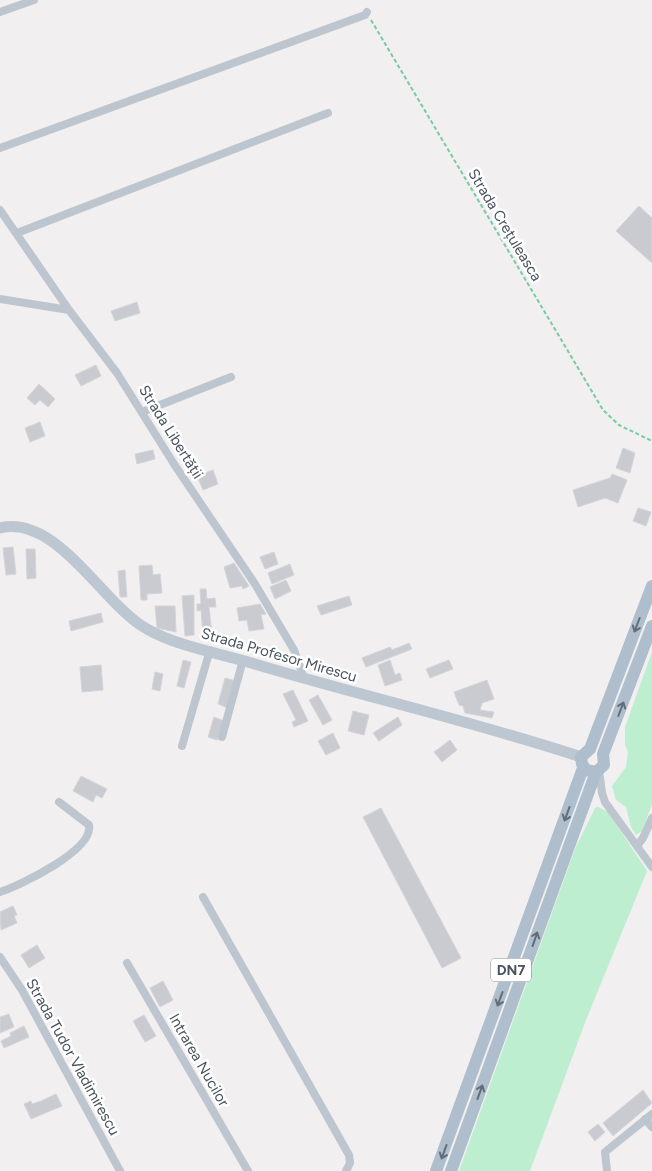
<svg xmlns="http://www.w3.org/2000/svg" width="652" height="1171" font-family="Figtree,sans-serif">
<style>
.green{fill:#bdeed0}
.building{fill:#c9cbd1;stroke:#d3d5da}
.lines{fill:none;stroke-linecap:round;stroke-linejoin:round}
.path{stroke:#76cca1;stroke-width:2;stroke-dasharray:4 2.5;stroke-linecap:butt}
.street{stroke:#bdc6ce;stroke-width:8}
.secondary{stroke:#bcc7d2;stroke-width:11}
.primary{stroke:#aebecd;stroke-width:12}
.oneway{stroke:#616d78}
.labels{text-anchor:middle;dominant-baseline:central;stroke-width:5;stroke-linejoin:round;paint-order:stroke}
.shield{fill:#fff;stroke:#7e868d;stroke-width:1}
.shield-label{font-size:14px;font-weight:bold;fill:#47525c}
.street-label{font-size:15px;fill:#47525c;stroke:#fff}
</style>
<rect width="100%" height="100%" fill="#f1efef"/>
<!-- green -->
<path class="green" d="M652,652V804L642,831L636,835L631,827L626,807L616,800L612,786L626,767L628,752L625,744V727Z
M598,807L608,812L647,871L586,1020L530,1171H459L575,849L595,808Z"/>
<!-- building -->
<path class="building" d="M639,206L652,218V263L616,231Z
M137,302L140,313L115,321L111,311Z
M96,365L101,376L81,386L75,375Z
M39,384L55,399L48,407L40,400L35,405L27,398Z
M40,422L45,436L30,442L25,428Z
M623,448L635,453L630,473L616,468Z
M153,450L155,459L137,464L135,454Z
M213,470L218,484L203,490L197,476Z
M612,474L627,480L618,503L605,498L578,507L573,490L610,478Z
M638,508L651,512L646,526L633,521Z
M13,547L16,574L6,575L3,548Z
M26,549H35L36,578L27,579Z
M274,552L278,564L265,569L260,557Z
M234,563L249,586L243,589L242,586L230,588L224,567Z
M290,564L294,575L272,584L268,573Z
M152,565L153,575L160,574L162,593L147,594V600H141L139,566Z
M125,570L127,597H120L118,571Z
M286,580L291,591L275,599L270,587Z
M200,589H206L207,599L215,598L216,607H209L212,634L203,635L201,610L197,611V604H201Z
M194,595V635L185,636L182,596Z
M349,596L352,605L321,615L317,606Z
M260,604L266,614L261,615L264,629L249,631L247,620L239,621L237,608Z
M155,606H175L176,632L157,628Z
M101,613L103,622L71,631L69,621Z
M409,643L412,649L366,667L362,658L390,647L392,650Z
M183,660L191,662L184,688L177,686Z
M390,660L395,675L400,673L402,680L385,686L378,665Z
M449,660L453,669L430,678L426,669Z
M101,665L103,690L82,692L80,667Z
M155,672L163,674L160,691L152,689Z
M225,678L236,681L228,708L218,704Z
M487,680L494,699L482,703L480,710L494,712L492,718L465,713L463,706L459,705L454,692Z
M293,690L308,721L294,727L292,722L296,720L283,694Z
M318,695L332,720L323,725L309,700Z
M353,711L369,715L364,735L348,731Z
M214,717L224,721L217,740L208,737Z
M398,717L402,725L379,741L373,733Z
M333,733L340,748L326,755L318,741Z
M450,740L457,750L442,762L434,752Z
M81,776L107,789L102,798L96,795L93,802L73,791Z
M381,808L461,958L442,968L363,817Z
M13,906L17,915L14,916L17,923L1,930L0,912Z
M37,945L45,958L29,968L21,955Z
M163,981L173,1000L160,1007L150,988Z
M9,1014L14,1027L0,1033V1017Z
M144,1015L156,1036L145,1042L133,1021Z
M24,1026L29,1037L4,1048L1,1041L11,1036L10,1033Z
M643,1090L652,1103L613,1136L603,1123Z
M56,1094L62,1106L31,1119L24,1104L31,1101L32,1104L41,1101Z
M598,1124L605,1132L595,1141L588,1132Z"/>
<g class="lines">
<!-- path -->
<path class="path" d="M371,20L603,410L619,425L652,441"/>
<!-- street -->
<path class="street" d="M0,12L34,0
M0,148L365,15L367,12
M0,210L69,310L117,373L174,464L255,584L294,650L304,678
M17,233L328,113
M0,299L69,310
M142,412L231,377
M222,737L243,660
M182,746L210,650
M599,770L602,793L605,802L652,867
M637,846L643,838L652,818
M0,892C21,885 94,850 89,825L59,802
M203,897L349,1155L350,1163L346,1171
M0,957L22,990L120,1171
M127,963L248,1171
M645,1119L652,1127
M607,1171L605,1152L652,1114"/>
<!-- secondary -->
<path class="secondary" d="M0,528C57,514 103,605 147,629C178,647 224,654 258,665C366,697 475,722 581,757"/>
<!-- primary -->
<path class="primary" d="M652,586L590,749L581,757L582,764L586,770L596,772L604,765L603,754L652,626
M436,1171L583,768
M451,1171L596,772"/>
</g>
<!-- one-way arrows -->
<defs><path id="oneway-shaft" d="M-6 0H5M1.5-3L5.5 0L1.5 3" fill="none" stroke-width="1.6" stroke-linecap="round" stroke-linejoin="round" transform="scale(1.25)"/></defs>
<g class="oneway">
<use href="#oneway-shaft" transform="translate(637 625) rotate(111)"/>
<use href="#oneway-shaft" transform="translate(621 709) rotate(-69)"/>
<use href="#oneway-shaft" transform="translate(567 814) rotate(110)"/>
<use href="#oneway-shaft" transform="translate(535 939) rotate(-71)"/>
<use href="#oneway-shaft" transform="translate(500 999) rotate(110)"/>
<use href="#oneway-shaft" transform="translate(480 1092) rotate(-70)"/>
<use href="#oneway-shaft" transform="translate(444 1152) rotate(110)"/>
</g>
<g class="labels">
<!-- shield labels -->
<rect class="shield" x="491" y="958.5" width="40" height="23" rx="4"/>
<g class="shield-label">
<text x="511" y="970">DN7</text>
</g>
<!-- street labels -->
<g class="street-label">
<text transform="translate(505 225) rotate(59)">Strada Crețuleasca</text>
<text transform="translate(171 432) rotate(58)">Strada Libertății</text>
<text transform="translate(279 655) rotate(16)">Strada Profesor Mirescu</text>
<text transform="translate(73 1057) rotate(61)">Strada Tudor Vladimirescu</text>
<text transform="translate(199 1060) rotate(60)">Intrarea Nucilor</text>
</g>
</g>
</svg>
